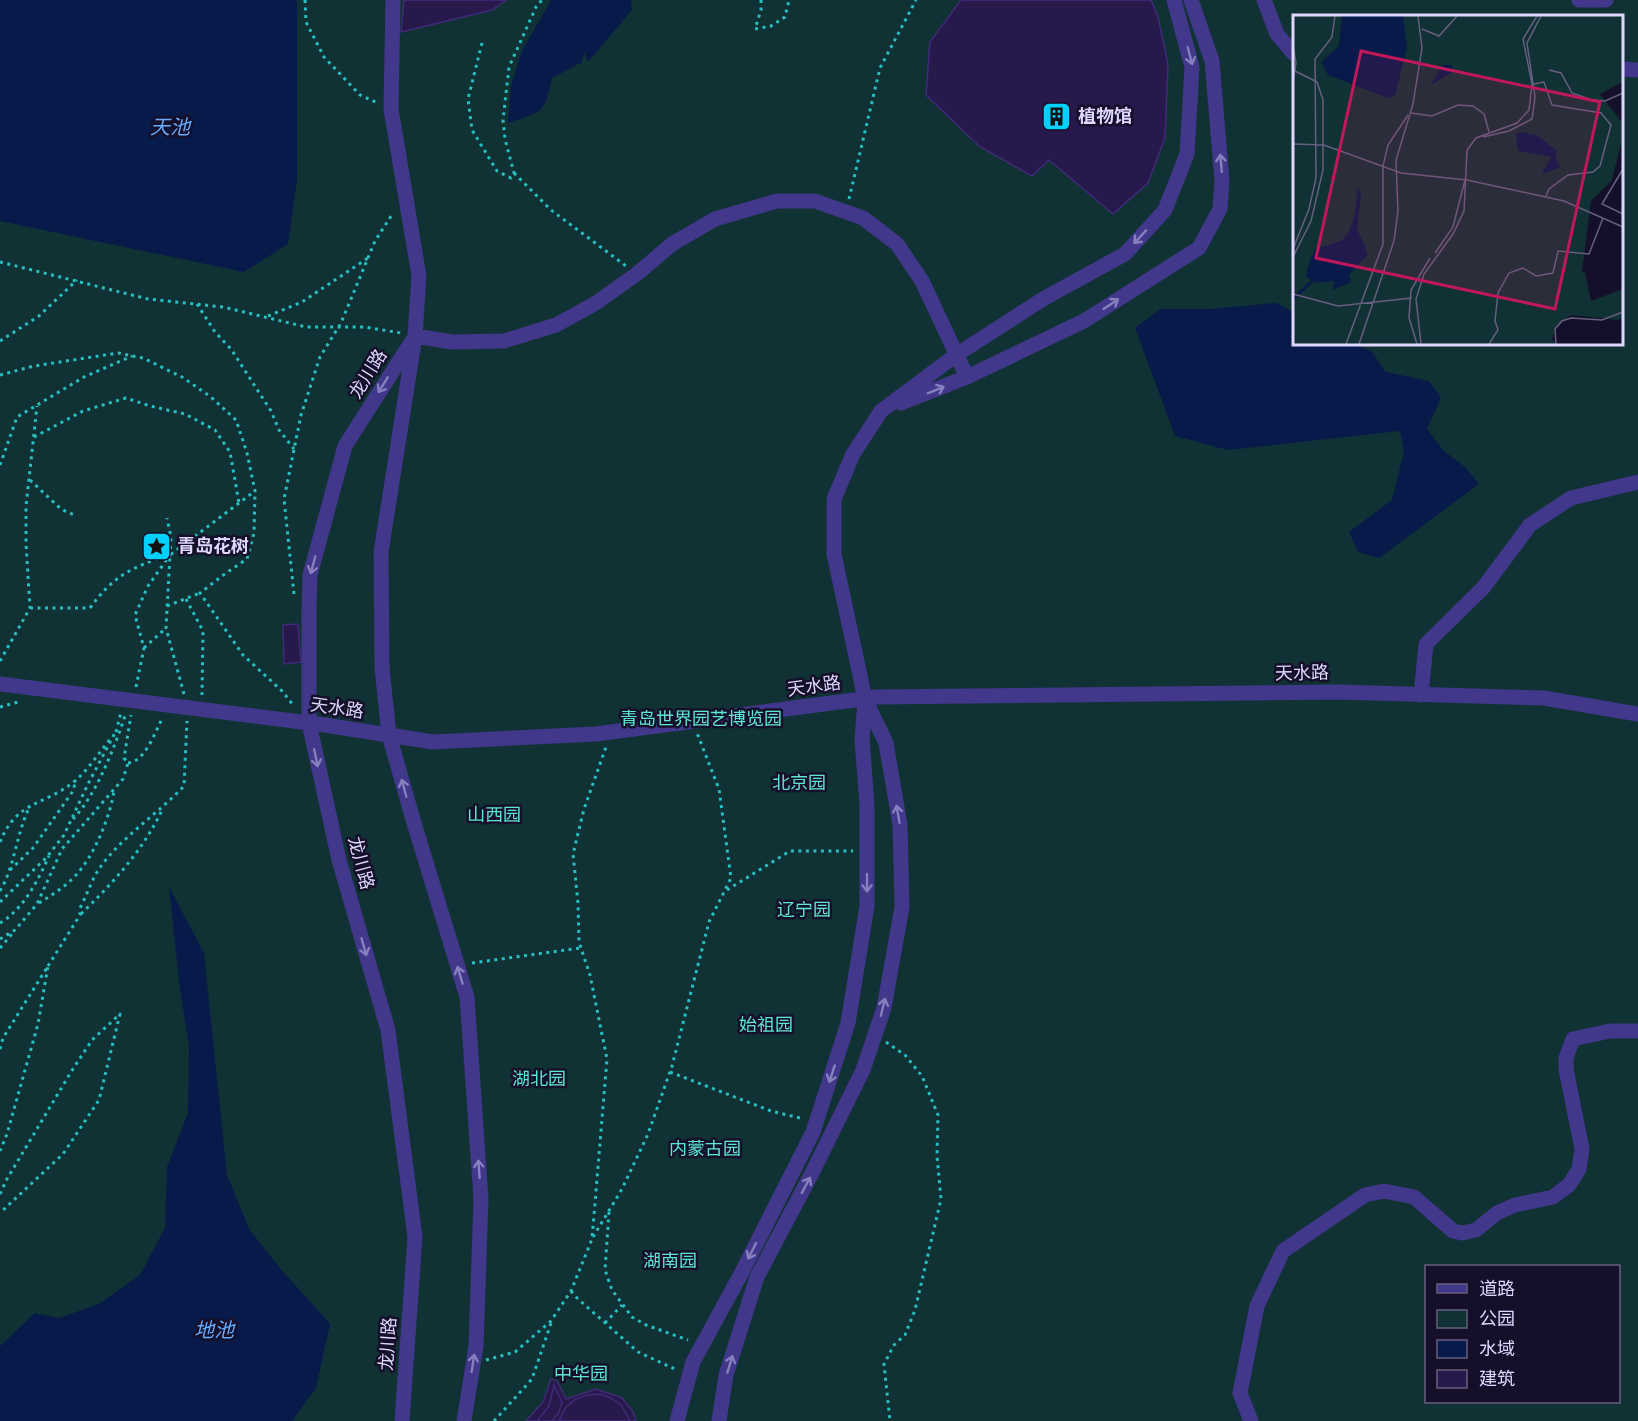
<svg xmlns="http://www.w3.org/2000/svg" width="1638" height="1421" font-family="'Fira Sans Condensed','Noto Sans SC',sans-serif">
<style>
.green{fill:#113234;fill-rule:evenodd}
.water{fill:#071a4a}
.building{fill:#28194c;stroke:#402a79;stroke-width:1.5}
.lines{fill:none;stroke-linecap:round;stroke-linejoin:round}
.path{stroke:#28bec2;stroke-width:3;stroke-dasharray:3 4.5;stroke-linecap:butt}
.minor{stroke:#41378b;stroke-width:15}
.tertiary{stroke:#41378b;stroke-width:15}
.oneway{stroke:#887fbf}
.labels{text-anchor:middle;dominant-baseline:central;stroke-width:5;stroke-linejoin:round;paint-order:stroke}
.poi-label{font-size:18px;font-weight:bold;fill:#dfd7ff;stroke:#150f29;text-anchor:start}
.street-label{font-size:18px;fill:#dfd7ff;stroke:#150f29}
.park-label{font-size:18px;fill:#5be7d0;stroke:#150f29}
.water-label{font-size:20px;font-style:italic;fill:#65abff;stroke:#150f29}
.inset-river{fill:none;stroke:#071a4a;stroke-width:3}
.inset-road{fill:none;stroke:#665f7f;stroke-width:1.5}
.view{fill:#c2185b;fill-opacity:0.15;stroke:#c2185b;stroke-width:3}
.inset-edge{fill:none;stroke:#dfd7ff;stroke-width:3}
</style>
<rect width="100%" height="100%" fill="#150f29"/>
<!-- green -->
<path class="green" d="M0,0H1638V1421H0ZM1294,16H1622V344H1294ZM1426,1266H1618V1402H1426Z"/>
<!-- water -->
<path class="water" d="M0,0H297V180L288,244L244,272L0,221Z
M551,0H631L632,10L588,62L584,52L582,62L552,78C544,116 542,111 508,123L511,86L522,51Z
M1276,303L1294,312V344H1355L1372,352L1386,372L1429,381L1441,398L1427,429L1444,451L1465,467L1479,484L1379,558L1358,552L1349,532L1392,500L1404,452L1400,431L1228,450L1175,436L1135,328L1161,309H1211Z
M169,887L204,953L227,1175L249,1229L279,1267L330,1324L316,1388L292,1421H0V1346L35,1313L59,1318L99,1304L140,1275L165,1228L167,1167L188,1113L189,1045L180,990Z"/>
<!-- building -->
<path class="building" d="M404,0H506L492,10L401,32Z
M961,0H1151L1158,17L1168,64L1165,138L1148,183L1113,214L1049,160L1032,176L979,146L926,95L930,42Z
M298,624L301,662L284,664L283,625Z
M551,1379L557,1381L566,1399L596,1389L622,1398L633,1412L636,1421H526L543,1402Z
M554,1385L562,1402L558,1414L552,1421H537L549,1406Z
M600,1394L611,1398L621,1405L630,1421H559L566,1407L576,1399L588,1395Z"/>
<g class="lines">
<!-- path -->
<path class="path" d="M305,0L306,22L324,57L360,95L378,103
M761,0V10L755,29L771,26L785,17L789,0
M482,43L468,99L472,130L497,171L511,178L514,173L505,139L503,120L509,67L536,7L542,0
M514,173L551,210L626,266
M849,199L880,68L916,0
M0,262L148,299L223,307L306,327H365L401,333
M197,304L215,332L231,349L271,411L279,430L294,449
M268,316L302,302L368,258
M0,341L39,316L77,280
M0,375L34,366L118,353L143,358L182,377L211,397L236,420L247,453L255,491L254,533L247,559L226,573L200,593L243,655L282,691L294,706
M34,437L83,411L126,398L150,406L185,414L215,430L230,452L239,503
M0,465L17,417L84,377L132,356
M30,480L61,509L74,515
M294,594L284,499L301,415L320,357L341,323L375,241L393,213
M186,599L203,631L202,695
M167,606L200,593
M30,608H90C113,576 132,567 169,555
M144,648L166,628
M0,661L30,608L26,544V506L37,406
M136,687L144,648L135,615L148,586L170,555L171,537L167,518
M184,694L166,628L170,555L255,491
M0,707L18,702
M116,732L121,712
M128,763C145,762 155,732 162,719
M73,819C97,794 115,746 126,713
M0,842C17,800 44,806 75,781C89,769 100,751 112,737
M10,870L33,848L73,791L76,780
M727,890L790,851H853
M0,891C15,866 16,835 29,808
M0,902L46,858L64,835L88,784L116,731
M39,903C52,895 65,887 76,875C94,856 110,817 114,791
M81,914C114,882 144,849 163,808
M0,923C24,909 38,880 49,856
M0,939L15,930L37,904L62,849L123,779L128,763L124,758L131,715
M0,948L12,934
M472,963L580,948
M48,966L80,915V908C87,895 91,881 99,869C119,839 159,813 184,786L187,721
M886,1042L905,1055L922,1076L938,1115L937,1156L941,1199L915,1310L905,1335L894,1345L884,1364L890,1421
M0,1049L3,1038L48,966L38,1024L7,1134L0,1151
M670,1072L771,1111L804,1119
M0,1194L7,1179L71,1072L92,1040L120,1014L99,1100L63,1154L0,1213
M609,1212L605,1270L612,1290L632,1317L646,1325L688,1340
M593,1237L622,1189L648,1134L672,1066L709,922L731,878L719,789L697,733
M571,1291L577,1298L638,1352L677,1370
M605,1323L622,1305
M486,1360L515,1352L551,1321L571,1291L592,1239L607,1059L590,975L579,942L578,903L573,854L584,809L606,747
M494,1421L532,1379L551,1323"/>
<!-- minor -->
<path class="minor" d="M393,0L391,109L419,276L415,336L381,552L382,668L389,735L414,823L467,997L481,1199L476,1346L464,1421
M1264,0L1277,34L1294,54
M1579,0H1606
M1622,69L1638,70
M415,336L452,342L504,341L556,325L596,303L638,273L672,244L715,219L777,201H815L863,218L897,244L922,281L967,377
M901,403L967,377L1084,321L1199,248L1220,209L1222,181L1212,61L1191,0
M1421,695L1426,644L1483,588L1530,525L1571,498L1638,482
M402,1421L415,1237L388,1030L339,860L309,723V608L310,575L345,446L412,341
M677,1421L693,1362L742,1272L813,1132L848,1023L867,906V804L862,740L865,699
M719,1421L726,1375L757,1277L812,1173L863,1070L884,1008L902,907L900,825L886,743L865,699L834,554V499L853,454L881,411L956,355L1043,299L1125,254L1165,210L1187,154L1192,67L1174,0
M1251,1421L1240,1393L1257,1306L1283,1251L1365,1195L1384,1191L1414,1197L1453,1231L1462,1233L1476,1230L1497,1213L1515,1205L1553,1197L1569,1185L1579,1169L1582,1149L1566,1069V1058L1573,1039L1610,1031H1638"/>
<!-- tertiary -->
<path class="tertiary" d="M0,684L325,725L433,742L596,734L877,697L1339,692L1544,698L1638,714"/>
</g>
<!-- one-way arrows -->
<defs><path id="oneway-shaft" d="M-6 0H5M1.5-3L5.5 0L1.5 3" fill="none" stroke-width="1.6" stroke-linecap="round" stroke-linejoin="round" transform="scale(1.5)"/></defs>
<g class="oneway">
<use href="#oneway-shaft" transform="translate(1190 56) rotate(75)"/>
<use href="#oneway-shaft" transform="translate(1221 163) rotate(-95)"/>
<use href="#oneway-shaft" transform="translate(1140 237) rotate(133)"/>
<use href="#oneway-shaft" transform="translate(1111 304) rotate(-33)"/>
<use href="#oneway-shaft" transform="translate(383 385) rotate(122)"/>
<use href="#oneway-shaft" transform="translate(936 390) rotate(-22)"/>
<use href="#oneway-shaft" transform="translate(313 565) rotate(105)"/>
<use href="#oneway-shaft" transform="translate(316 758) rotate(78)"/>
<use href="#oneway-shaft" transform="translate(404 788) rotate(-105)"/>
<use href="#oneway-shaft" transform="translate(898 814) rotate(-100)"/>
<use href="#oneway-shaft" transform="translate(867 883) rotate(90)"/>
<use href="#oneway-shaft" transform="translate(364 947) rotate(74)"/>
<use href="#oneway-shaft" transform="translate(460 975) rotate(-107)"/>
<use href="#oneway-shaft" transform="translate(883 1007) rotate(-76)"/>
<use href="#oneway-shaft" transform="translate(832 1074) rotate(108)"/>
<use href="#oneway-shaft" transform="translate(479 1169) rotate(-94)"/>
<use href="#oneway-shaft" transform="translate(806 1185) rotate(-62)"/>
<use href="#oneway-shaft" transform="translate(752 1251) rotate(117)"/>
<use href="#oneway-shaft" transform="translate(473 1363) rotate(-81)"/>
<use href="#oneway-shaft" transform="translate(730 1364) rotate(-73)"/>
</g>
<!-- icons -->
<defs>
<symbol id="building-square" viewBox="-11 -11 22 22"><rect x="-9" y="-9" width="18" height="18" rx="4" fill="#03d0ff" stroke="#150f29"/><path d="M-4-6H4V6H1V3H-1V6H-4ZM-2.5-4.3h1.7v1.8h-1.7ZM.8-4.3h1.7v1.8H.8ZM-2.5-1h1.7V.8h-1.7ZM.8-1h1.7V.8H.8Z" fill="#111"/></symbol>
<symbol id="sight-square" viewBox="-11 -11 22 22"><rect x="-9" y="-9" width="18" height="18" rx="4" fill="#03d0ff" stroke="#150f29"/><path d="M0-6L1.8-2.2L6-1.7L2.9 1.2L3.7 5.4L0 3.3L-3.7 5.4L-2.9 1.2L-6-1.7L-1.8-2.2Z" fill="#111"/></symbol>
</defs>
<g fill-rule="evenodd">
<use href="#building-square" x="1040" y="100" width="33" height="33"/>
<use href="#sight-square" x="140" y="530" width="33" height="33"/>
</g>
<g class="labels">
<!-- poi labels -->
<g class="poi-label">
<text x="1078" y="116">植物馆</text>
<text x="177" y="546">青岛花树</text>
</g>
<!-- street labels -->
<g class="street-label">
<text transform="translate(368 374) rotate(-58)">龙川路</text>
<text transform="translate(1302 673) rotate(-1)">天水路</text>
<text transform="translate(814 686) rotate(-8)">天水路</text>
<text transform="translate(337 708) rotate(8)">天水路</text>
<text transform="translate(361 863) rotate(75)">龙川路</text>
<text transform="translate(388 1344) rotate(-86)">龙川路</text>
</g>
<!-- park labels -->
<g class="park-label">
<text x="701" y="719">青岛世界园艺博览园</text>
<text x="799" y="783">北京园</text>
<text x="494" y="815">山西园</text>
<text x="804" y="910">辽宁园</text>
<text x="766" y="1025">始祖园</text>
<text x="539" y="1079">湖北园</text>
<text x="705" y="1149">内蒙古园</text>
<text x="670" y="1261">湖南园</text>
<text x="581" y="1374">中华园</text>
</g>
<!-- water labels -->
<g class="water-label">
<text x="170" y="127">天池</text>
<text x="214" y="1330">地池</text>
</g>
</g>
<!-- overview -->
<g transform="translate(1293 15)">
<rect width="330" height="330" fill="#150f29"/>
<path d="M0,1H330V67L307,79L328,106V129L319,165L298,186L289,257H292L298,286L330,274V302L325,305L278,300L263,312L259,324L263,329H0Z" fill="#113234"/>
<path d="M49,1H110L114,32L102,81L95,83L35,60L28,47L46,31ZM149,50H159V57L138,70ZM227,117L244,120L264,136L262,143L268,152L249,159L258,142L225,136L223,119ZM65,171L68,181L64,214L75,239L56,260L58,267L39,275L42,266L23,268L13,262L15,251L22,234L48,226L54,220L61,204Z" fill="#071a4a"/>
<path class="inset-river" d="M0,284L19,266"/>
<path class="inset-road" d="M129,14L146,21L164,1M0,30L3,48L0,66M0,55L24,67M256,55L268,58L279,78L299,85L312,86L330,78M241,69L251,67L259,90L308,98L318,110L307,151L300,157L275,160L256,174L253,181M118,98L139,101L165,90L180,91L191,99L196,117M190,122L216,116L239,104L242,82L234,28L248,1M0,129L31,130L108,158L174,165L271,186L330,212M330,154L309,189L330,199M0,234L16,194L23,163L22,44L39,22L42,1M142,238L160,212L172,165M0,242L18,206L30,155V85L24,67M0,279L45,291L119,283M53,329L90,229V151L95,130L115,100M66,329L101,226L105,196L103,145L120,89L129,33L125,1M124,329L116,303L118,275L137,243M128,329L123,284L131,259L160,219L171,196L174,135L183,123L224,108L236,95L239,69L230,24L244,1M196,329L205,315L202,306L205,278L216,258L230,253L243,261L260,258L265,236L296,239L310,203M263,329L262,314L269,306L278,303L309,305L330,297"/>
<path class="view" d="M68,36L307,87L262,294L23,243Z"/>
<rect width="330" height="330" class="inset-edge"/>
</g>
<!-- legend -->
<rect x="1425" y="1265" width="195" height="138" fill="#150f29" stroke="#665f7f" stroke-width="1.5"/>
<rect x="1437" y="1284" width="30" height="9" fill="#41378b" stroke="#665f7f" stroke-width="1.5"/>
<text x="1479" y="1295" font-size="18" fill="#dfd7ff">道路</text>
<rect x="1437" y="1310" width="30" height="18" fill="#113234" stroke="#665f7f" stroke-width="1.5"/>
<text x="1479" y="1325" font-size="18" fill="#dfd7ff">公园</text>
<rect x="1437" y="1340" width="30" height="18" fill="#071a4a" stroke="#665f7f" stroke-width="1.5"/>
<text x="1479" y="1355" font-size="18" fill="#dfd7ff">水域</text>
<rect x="1437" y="1370" width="30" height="18" fill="#28194c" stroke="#665f7f" stroke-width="1.5"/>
<text x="1479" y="1385" font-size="18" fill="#dfd7ff">建筑</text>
</svg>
